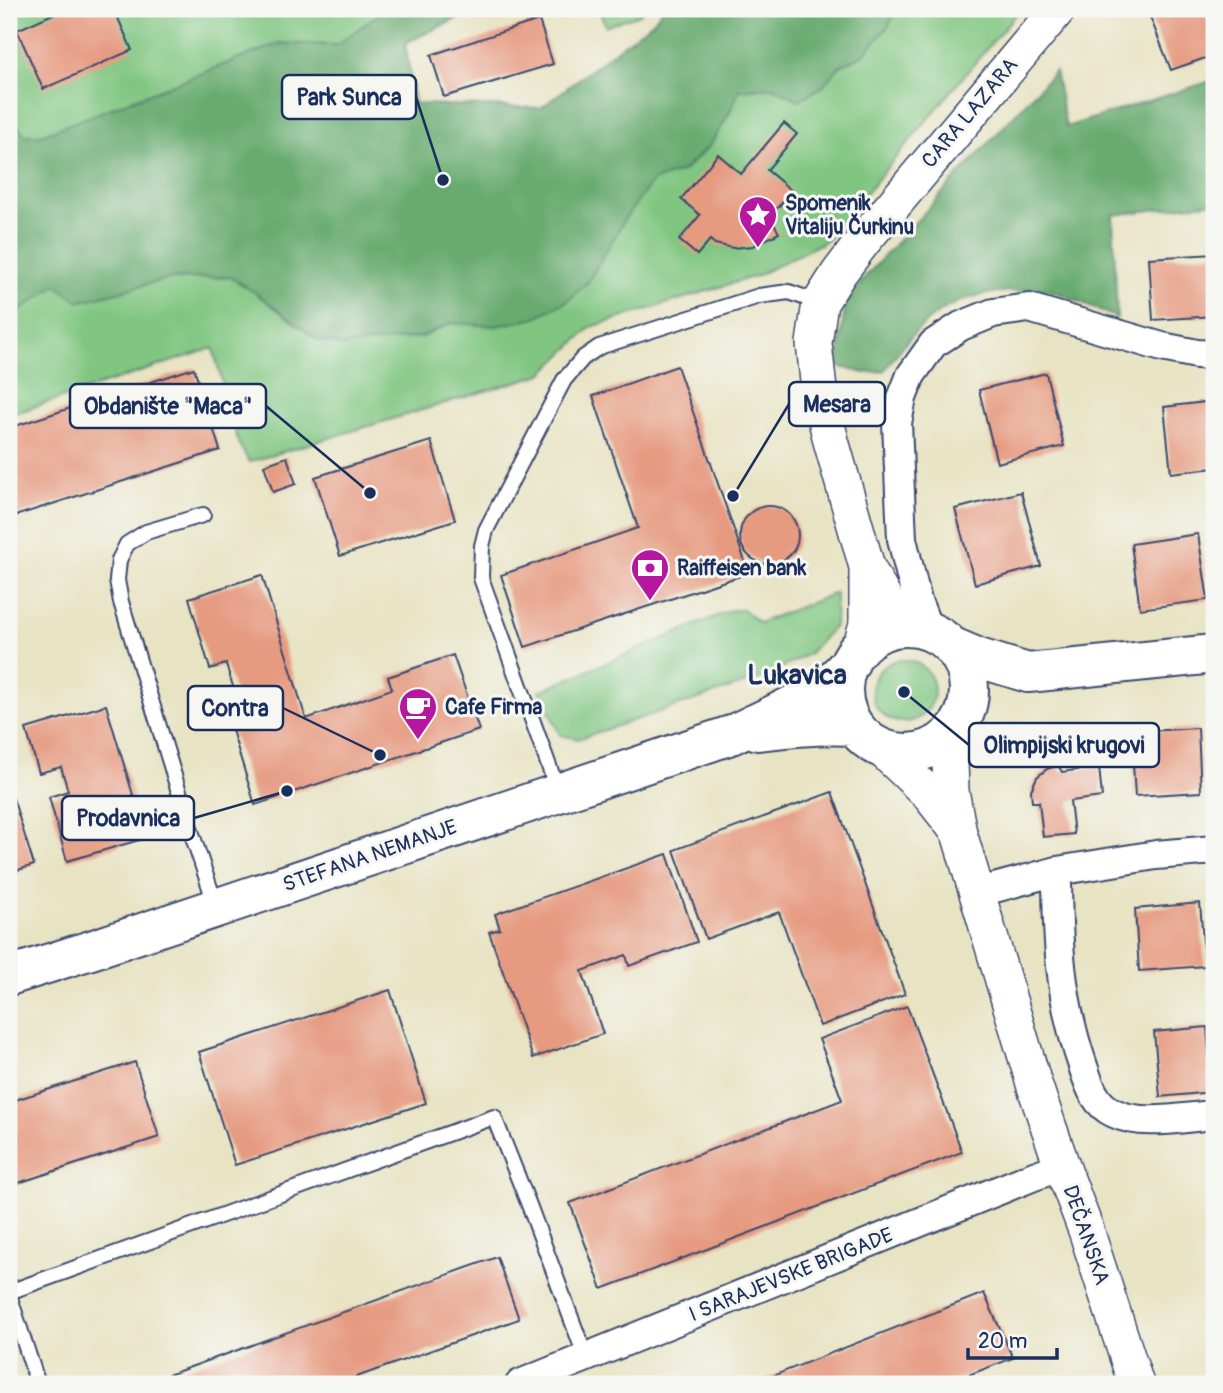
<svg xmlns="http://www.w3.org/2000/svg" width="1223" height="1393" font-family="Pangolin,sans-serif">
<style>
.green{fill:#80c681;stroke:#4e7a70;stroke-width:2}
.forest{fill:#68ab6f;stroke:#426d66;stroke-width:2}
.building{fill:#e69a80}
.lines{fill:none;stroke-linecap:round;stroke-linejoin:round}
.service-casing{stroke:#3a4a6d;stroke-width:18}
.minor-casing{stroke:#3a4a6d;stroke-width:32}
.tertiary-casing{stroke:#3a4a6d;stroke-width:38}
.secondary-casing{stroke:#3a4a6d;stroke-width:42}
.service{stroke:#fff;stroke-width:14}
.minor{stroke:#fff;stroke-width:28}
.tertiary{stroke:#fff;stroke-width:35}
.secondary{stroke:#fff;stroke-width:38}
.labels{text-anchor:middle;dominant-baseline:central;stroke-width:6;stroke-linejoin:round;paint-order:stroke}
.street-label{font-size:21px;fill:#1b2f5e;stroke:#f6f6f2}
.poi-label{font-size:21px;font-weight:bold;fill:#1b2f5e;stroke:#f6f6f2;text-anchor:start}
.district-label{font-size:28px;font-weight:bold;fill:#1b2f5e;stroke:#f6f6f2}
.leader{fill:none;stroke:#1b2f5e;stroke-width:2.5}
.callout-dot{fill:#1b2f5e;stroke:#f6f6f2;stroke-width:2.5}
.callout{fill:#f6f6f2;stroke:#1b2f5e;stroke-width:2.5}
.callout-label{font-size:23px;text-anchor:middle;font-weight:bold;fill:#1b2f5e}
</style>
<rect width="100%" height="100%" fill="#f6f6f2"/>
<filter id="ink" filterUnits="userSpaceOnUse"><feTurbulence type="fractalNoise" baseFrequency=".0143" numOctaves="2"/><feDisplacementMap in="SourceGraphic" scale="14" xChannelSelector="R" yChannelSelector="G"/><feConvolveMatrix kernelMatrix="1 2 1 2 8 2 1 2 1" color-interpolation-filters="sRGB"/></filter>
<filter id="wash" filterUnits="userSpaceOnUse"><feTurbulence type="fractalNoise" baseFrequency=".00686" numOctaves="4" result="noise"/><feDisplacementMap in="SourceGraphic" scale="28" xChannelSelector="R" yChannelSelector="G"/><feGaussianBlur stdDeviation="1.57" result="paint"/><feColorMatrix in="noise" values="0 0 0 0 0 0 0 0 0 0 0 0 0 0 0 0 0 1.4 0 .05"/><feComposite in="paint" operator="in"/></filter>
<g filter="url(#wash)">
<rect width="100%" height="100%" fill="#e8e3c3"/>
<!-- green -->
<path class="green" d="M9,9H477L405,43L415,104L541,108L653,22L663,9H1020L826,241L756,276L591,327L542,374L249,462L238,442L213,348L9,415Z
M598,9H643L640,14L606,26Z
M836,593L835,625L810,653L764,677L578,739L560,735L540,691L731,610H744L759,623Z
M872 691a31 31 0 1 1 62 0a31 31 0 1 1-62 0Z"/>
<!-- forest -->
<path class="forest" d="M391,9H477L405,43L415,104L541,108L653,22L663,9H896L889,26L863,55L840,66L822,87L799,100L773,87L739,90L730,112L710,145L683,171L653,181L626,217L588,282L569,300L532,319L495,326L451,323L422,337L343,346L318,340L254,292L230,277L167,279L79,302L56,285L9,318V114L25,135H41L280,43L337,45L371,19Z
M1055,71L1066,127L1214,80V202L1113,215L1117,318C1096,309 1074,298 1052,291C1043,288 1030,290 1020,291C952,291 921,319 884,371L864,373L837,366L845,306L864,278Z"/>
<g id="blocks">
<!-- building -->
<path class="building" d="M64,9H114L132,50L43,89L17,30Z
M1147,9H1214V55L1171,70Z
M539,20L553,64L444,97L431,55Z
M784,123L797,134L767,170L792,191L770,216L779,233L753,246L733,248L715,244L710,240L697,255L679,240L700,215L681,199L718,154L741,174Z
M1214,254V316L1153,320L1149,258Z
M677,366L749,573L525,647L501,575L638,528L593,396Z
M194,368L220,450L9,518V428Z
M1046,373L1064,446L997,463L979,390Z
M1214,401V468L1171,473L1164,407Z
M431,441L455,520L340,556L315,477Z
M287,457L296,484L273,492L264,465Z
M1021,492L1041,566L975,584L955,509Z
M740 535a29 29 0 1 1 58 0a29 29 0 1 1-58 0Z
M1198,534L1208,600L1140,609L1131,544Z
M262,575L306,719L392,689L388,677L453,655L479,730L255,805L232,730L245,725L226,664L210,669L189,598Z
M106,705L146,838L67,861L49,797L68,791L61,767L39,773L26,729Z
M1198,728L1201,792L1135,796L1131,732Z
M1058,765L1062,772L1099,767L1102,797L1070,801L1074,834L1043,837L1039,802H1032L1031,790L1037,777L1047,769Z
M832,792L905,994L820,1026L779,912L706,939L674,850Z
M13,798L34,865L9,873V800Z
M667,854L697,942L629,966L626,955L582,971L603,1034L533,1058L489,932L500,929L495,914Z
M1200,903L1205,966L1139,971L1135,909Z
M390,990L426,1103L235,1165L199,1052Z
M907,1006L962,1152L602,1289L570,1203L842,1100L819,1039Z
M1207,1027L1212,1092L1160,1097L1154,1032Z
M135,1062L159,1137L9,1186V1102Z
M497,1257L519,1319L337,1384H143Z
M984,1293L1013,1358L945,1384H752Z"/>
</g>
</g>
<g filter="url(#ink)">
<use href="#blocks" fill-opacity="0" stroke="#3a4a6d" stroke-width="2"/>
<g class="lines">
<defs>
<path id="service" d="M203,515L146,532L127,544L119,560L117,580L121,602L190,828L216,906
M558,791L481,578L482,546L486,530L564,380L583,358L599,347L759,296L789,292L820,303
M9,1292L494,1117L529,1205L586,1358
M9,1295L38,1384"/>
<path id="minor" d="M929,631L917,601L902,539L897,423L902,398L911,375L933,344L961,326L993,313L1029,308L1162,347L1197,354L1214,355
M1057,871C1057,940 1060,1000 1083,1066C1089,1084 1094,1104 1114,1113C1142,1127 1184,1117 1214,1115
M976,893L1057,871L1156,855L1214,850
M520,1384L1034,1176L1062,1166"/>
<path id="tertiary" d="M912,627L897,615L886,602L867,567L831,441L819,390L814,343L820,303L839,273L864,240L1058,9
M860,648L867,624V571
M954,733L950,761L951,791L959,833L1035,1087L1062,1166L1086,1230L1136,1384
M883,750L928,793L957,830"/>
<path id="secondary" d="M843 690a63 63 0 1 1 126 0a63 63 0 1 1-126 0Z
M953,647L979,658L1028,673L1214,654
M758,731C790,727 822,724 854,726
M9,976L91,950L731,735C763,719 807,701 834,679C840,674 845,668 850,663"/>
</defs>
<!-- service casing -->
<use href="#service" class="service-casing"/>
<!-- minor casing -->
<use href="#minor" class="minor-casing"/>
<!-- tertiary casing -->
<use href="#tertiary" class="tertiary-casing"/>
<!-- secondary casing -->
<use href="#secondary" class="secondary-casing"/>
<!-- service -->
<use href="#service" class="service"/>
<!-- minor -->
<use href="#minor" class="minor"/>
<!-- tertiary -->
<use href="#tertiary" class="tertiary"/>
<!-- secondary -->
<use href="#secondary" class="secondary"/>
</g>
</g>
<!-- icons -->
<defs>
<symbol id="sight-pin" viewBox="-11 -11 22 30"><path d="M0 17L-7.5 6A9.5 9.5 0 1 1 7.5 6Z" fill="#b5179e" stroke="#f6f6f2"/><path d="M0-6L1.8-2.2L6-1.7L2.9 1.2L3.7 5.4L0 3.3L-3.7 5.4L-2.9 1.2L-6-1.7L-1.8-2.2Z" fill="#fff"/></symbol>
<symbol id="bank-pin" viewBox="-11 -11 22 30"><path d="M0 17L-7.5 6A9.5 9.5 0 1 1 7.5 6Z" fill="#b5179e" stroke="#f6f6f2"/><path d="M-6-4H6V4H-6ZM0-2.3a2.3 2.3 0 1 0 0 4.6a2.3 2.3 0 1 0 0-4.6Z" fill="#fff"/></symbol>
<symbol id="cafe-pin" viewBox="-11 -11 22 30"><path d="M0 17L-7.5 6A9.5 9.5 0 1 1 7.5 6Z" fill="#b5179e" stroke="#f6f6f2"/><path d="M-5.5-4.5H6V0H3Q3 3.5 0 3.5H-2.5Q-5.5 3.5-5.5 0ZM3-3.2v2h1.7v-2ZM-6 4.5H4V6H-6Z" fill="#fff"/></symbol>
</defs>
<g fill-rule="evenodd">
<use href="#sight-pin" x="736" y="193" width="44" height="60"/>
<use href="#bank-pin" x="628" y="546" width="44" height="60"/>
<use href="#cafe-pin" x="396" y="685" width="44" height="60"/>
</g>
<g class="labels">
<!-- street labels -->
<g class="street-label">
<text transform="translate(970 113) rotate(-50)">CARA LAZARA</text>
<text transform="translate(370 856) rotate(-19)">STEFANA NEMANJE</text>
<text transform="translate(1086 1235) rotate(71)">DEČANSKA</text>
<text transform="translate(791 1275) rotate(-22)">I SARAJEVSKE BRIGADE</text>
</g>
<!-- poi labels -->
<g class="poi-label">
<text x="785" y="203">Spomenik<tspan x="785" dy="24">Vitaliju Čurkinu</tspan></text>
<text x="677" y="568">Raiffeisen bank</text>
<text x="445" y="707">Cafe Firma</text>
</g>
<!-- district labels -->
<g class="district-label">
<text x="797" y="675">Lukavica</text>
</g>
</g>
<!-- callouts -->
<path class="leader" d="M443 180L416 97M733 496L789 404M370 493L266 406M380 755L283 708M904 692L969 745M287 791L194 818"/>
<g class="callout-dot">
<circle cx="443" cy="180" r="7"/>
<circle cx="733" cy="496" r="7"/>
<circle cx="370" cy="493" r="7"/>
<circle cx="380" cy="755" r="7"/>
<circle cx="904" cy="692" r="7"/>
<circle cx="287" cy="791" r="7"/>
</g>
<g class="callout">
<rect x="282" y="75" width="134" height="44" rx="7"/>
<rect x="789" y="382" width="96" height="44" rx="7"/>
<rect x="70" y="384" width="196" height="44" rx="7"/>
<rect x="188" y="686" width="95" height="44" rx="7"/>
<rect x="969" y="723" width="190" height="44" rx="7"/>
<rect x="62" y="796" width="132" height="44" rx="7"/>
</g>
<g class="callout-label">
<text x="349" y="105">Park Sunca</text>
<text x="837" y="412">Mesara</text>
<text x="168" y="414">Obdanište "Maca"</text>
<text x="235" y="716">Contra</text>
<text x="1064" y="753">Olimpijski krugovi</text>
<text x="128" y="826">Prodavnica</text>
</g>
<!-- margin -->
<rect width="1223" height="1393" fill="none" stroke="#f6f6f2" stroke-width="35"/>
<!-- scale -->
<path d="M968 1348v10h89v-10" fill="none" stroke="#1b2f5e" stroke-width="3.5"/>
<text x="978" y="1348" font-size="21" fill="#1b2f5e" stroke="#f6f6f2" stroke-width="5" paint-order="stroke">20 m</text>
</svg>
